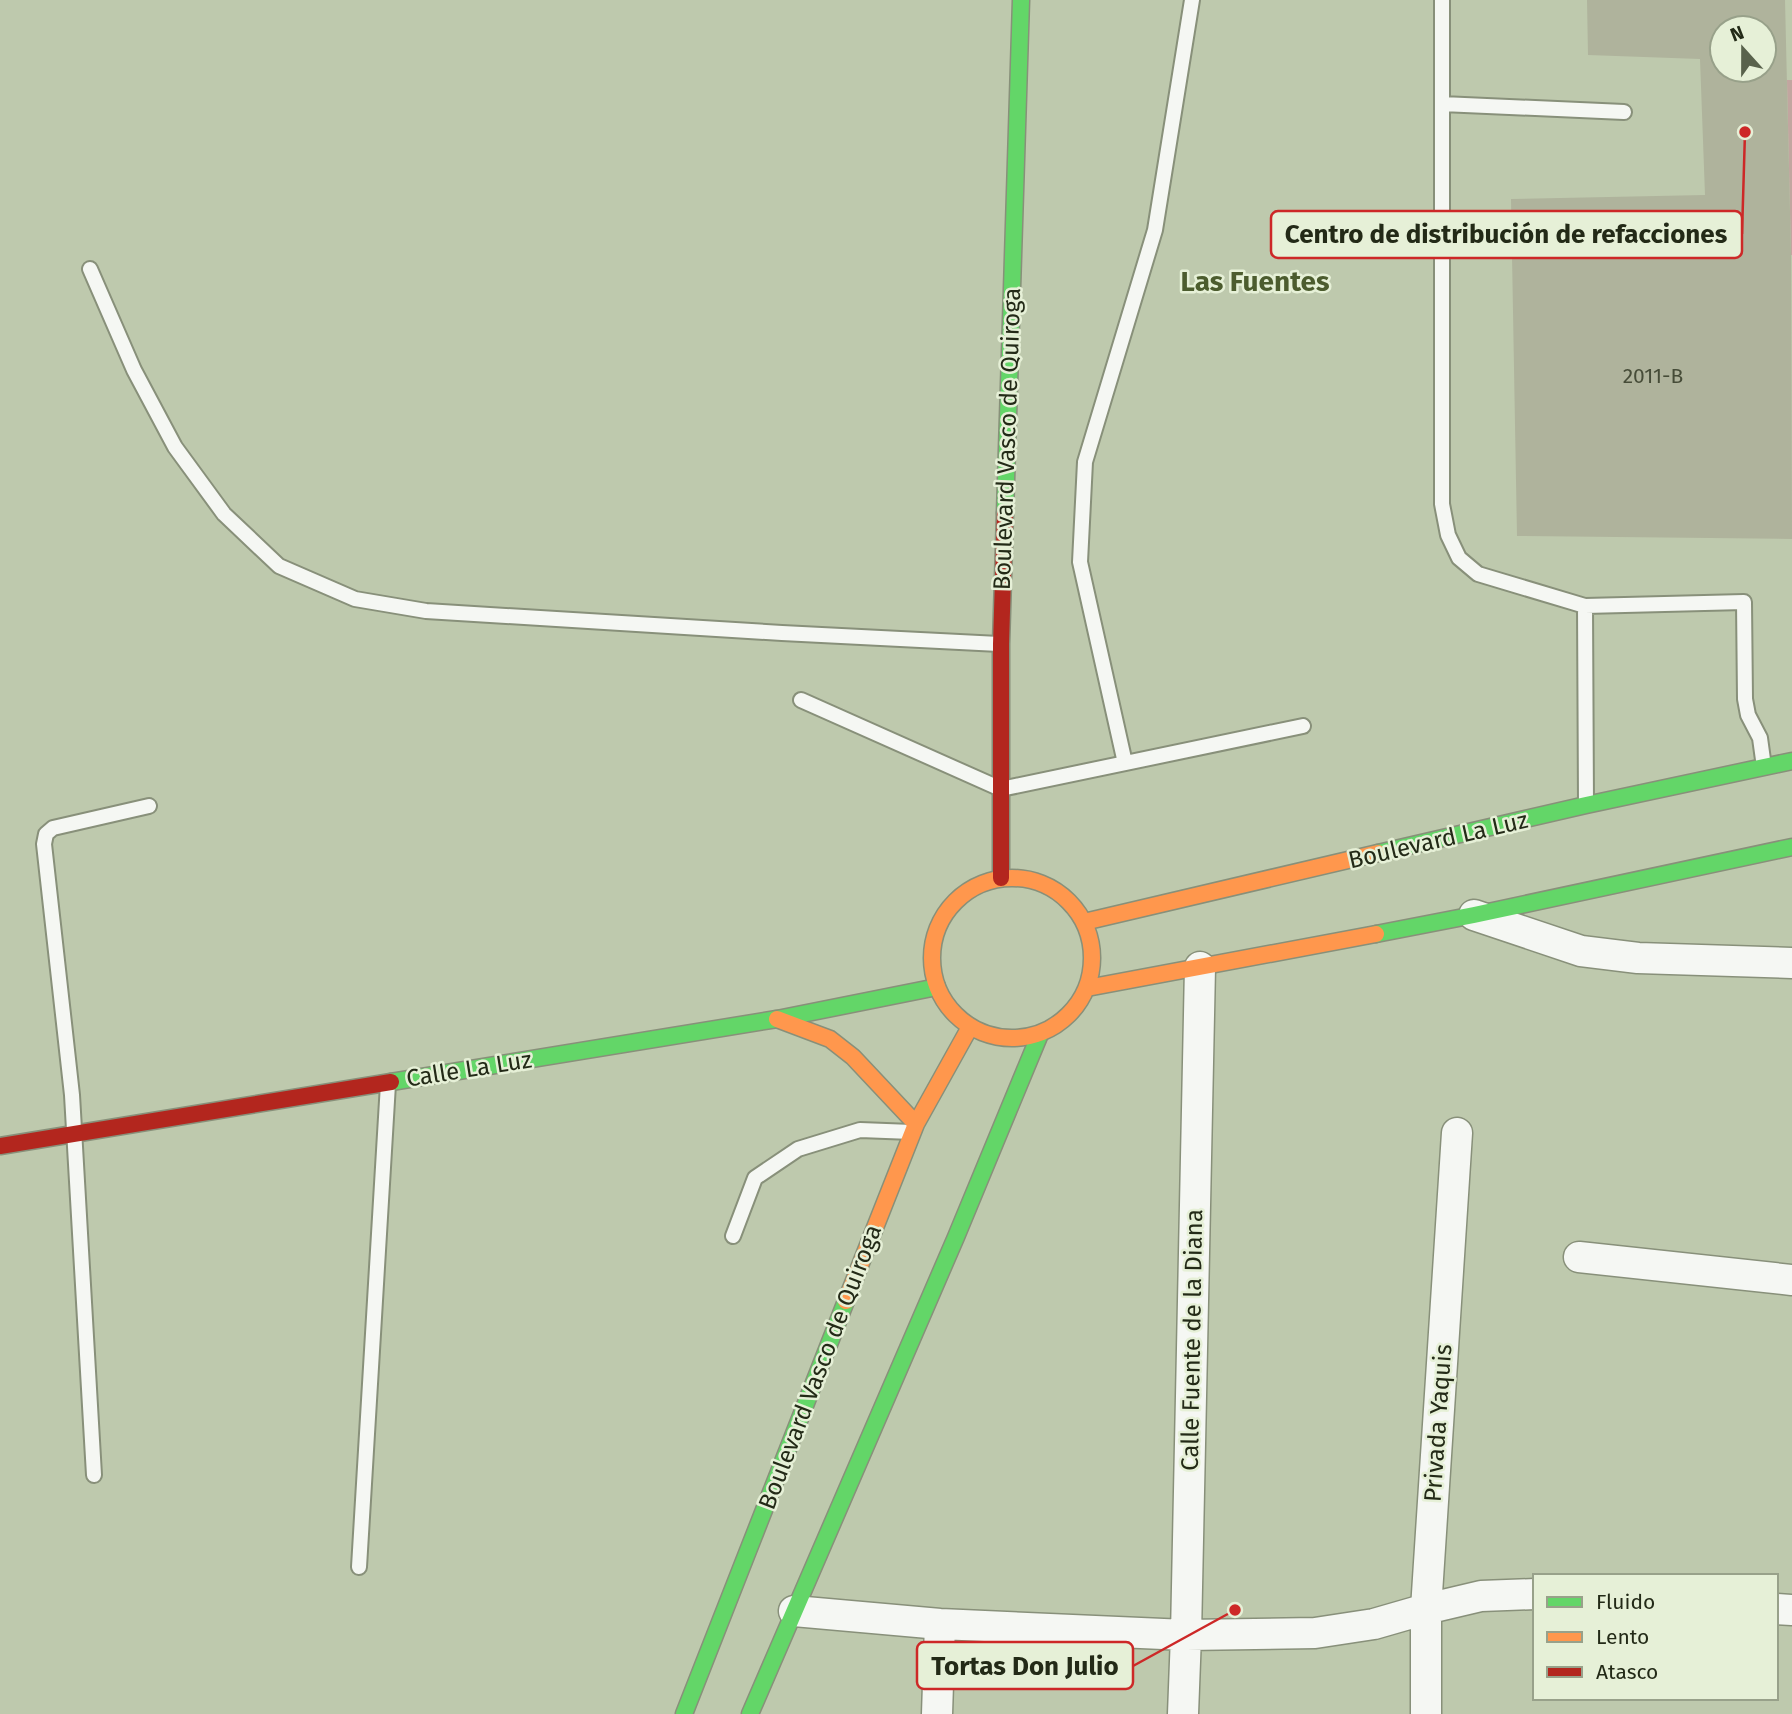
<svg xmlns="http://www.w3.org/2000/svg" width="1792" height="1714" font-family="'Fira Sans',sans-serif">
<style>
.green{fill:#c2a6a0}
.building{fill:#afb39c;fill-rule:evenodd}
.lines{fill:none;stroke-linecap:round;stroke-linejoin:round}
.lane-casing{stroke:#88907a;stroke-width:18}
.street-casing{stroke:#88907a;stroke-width:33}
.fast-casing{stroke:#88907a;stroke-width:19}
.slow-casing{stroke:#88907a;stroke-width:19}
.jam-casing{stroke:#88907a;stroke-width:19}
.lane{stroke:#f5f7f3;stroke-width:14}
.street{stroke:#f5f7f3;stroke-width:30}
.fast{stroke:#63d668;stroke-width:16}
.slow{stroke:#ff974d;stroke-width:16}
.jam{stroke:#b3261e;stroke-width:16}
.labels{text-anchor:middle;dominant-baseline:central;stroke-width:5;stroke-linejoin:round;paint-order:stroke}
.number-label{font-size:21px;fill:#464c38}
.street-label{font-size:24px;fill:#232a17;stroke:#e6f0d7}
.quarter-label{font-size:28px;font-weight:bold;fill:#4c5c2e;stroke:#e6f0d7}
.leader{fill:none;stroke:#cd2827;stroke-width:2.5}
.callout-dot{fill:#cd2827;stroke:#e6f0d7;stroke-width:2.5}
.callout{fill:#e6f0d7;stroke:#cd2827;stroke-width:2.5}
.callout-label{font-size:26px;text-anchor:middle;font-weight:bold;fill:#232a17}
</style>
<rect width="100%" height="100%" fill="#bec9ad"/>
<!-- green -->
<path class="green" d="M1787,80H1792V255H1791Z"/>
<!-- building -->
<path class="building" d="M1587,0H1785L1791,255L1792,539L1517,536L1511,199L1705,195L1700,59L1588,55ZM1722,28H1764V70H1722Z"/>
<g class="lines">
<defs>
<path id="lane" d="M1442,0V504L1448,535L1459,558L1478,574L1585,606
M1442,104L1624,112
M90,269L134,370L175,447L224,514L279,566L355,599L426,611L782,633L999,644
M801,700L1001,789L1303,726
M1125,763L1080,562L1085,462L1155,230L1192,0
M1586,804L1585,606L1744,602L1745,699L1748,715L1760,738L1764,767
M733,1236L755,1178L798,1149L860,1130L912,1132
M94,1475L72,1095L44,844L46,834L53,828L149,806
M359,1567L388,1084"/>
<path id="street" d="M1474,915L1581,951L1638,958L1792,963
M1579,1257L1792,1280
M1776,1609L1792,1610
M794,1611L940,1624L1186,1635L1315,1633L1374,1624L1426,1609L1481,1596L1535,1594
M937,1714L940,1624
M1183,1714L1186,1635L1200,967
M1426,1714V1609L1457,1133"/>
<path id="fast" d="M1005,513L1021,0
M1378,853L1586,805L1792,761
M1376,934L1474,915L1792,847
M391,1082L777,1019L937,987
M684,1714L846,1301
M750,1714L956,1237L1040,1034"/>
<path id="slow" d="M932 958a80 80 0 1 1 160 0a80 80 0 1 1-160 0Z
M1084,922L1378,853
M1087,988L1376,934
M777,1019L830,1039L853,1057L916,1124
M846,1301L916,1124L970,1027"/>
<path id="jam" d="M1001,878V644L1005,513
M0,1146L391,1082"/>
</defs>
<!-- lane casing -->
<use href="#lane" class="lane-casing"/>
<!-- street casing -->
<use href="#street" class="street-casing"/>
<!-- fast casing -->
<use href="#fast" class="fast-casing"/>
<!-- slow casing -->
<use href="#slow" class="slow-casing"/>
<!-- jam casing -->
<use href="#jam" class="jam-casing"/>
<!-- lane -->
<use href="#lane" class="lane"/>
<!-- street -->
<use href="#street" class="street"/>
<!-- fast -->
<use href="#fast" class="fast"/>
<!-- slow -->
<use href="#slow" class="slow"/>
<!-- jam -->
<use href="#jam" class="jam"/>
</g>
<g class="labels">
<!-- number labels -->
<g class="number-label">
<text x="1653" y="376">2011-B</text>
</g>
<!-- street labels -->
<g class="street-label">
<text transform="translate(1007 439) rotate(-88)">Boulevard Vasco de Quiroga</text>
<text transform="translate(1438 840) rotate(-13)">Boulevard La Luz</text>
<text transform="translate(469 1069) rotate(-9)">Calle La Luz</text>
<text transform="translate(1192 1340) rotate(-89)">Calle Fuente de la Diana</text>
<text transform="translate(820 1367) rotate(-69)">Boulevard Vasco de Quiroga</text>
<text transform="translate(1438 1423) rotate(-86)">Privada Yaquis</text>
</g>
<!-- quarter labels -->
<g class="quarter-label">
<text x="1255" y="281">Las Fuentes</text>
</g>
</g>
<!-- callouts -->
<path class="leader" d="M1745 132L1742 234M1235 1610L1133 1666"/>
<g class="callout-dot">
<circle cx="1745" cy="132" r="7"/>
<circle cx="1235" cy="1610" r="7"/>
</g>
<g class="callout">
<rect x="1271" y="211" width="471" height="47" rx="7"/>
<rect x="917" y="1642" width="216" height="47" rx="7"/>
</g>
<g class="callout-label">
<text x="1506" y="243">Centro de distribución de refacciones</text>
<text x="1025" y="1675">Tortas Don Julio</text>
</g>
<!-- legend -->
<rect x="1533" y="1574" width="245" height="126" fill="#e6f0d7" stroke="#98a18a" stroke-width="2"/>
<rect x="1547" y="1597" width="35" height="10" fill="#63d668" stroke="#98a18a" stroke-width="2"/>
<text x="1596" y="1609" font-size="21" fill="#232a17">Fluido</text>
<rect x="1547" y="1632" width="35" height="10" fill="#ff974d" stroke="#98a18a" stroke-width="2"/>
<text x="1596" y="1644" font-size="21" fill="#232a17">Lento</text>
<rect x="1547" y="1667" width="35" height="10" fill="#b3261e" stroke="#98a18a" stroke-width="2"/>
<text x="1596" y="1679" font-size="21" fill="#232a17">Atasco</text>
<!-- north arrow -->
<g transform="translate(1743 49) rotate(339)"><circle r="33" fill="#e6f0d7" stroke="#98a18a" stroke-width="2"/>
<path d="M0-5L12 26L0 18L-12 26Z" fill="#59624c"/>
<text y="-10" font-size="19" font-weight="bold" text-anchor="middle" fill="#232a17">N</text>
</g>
</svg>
